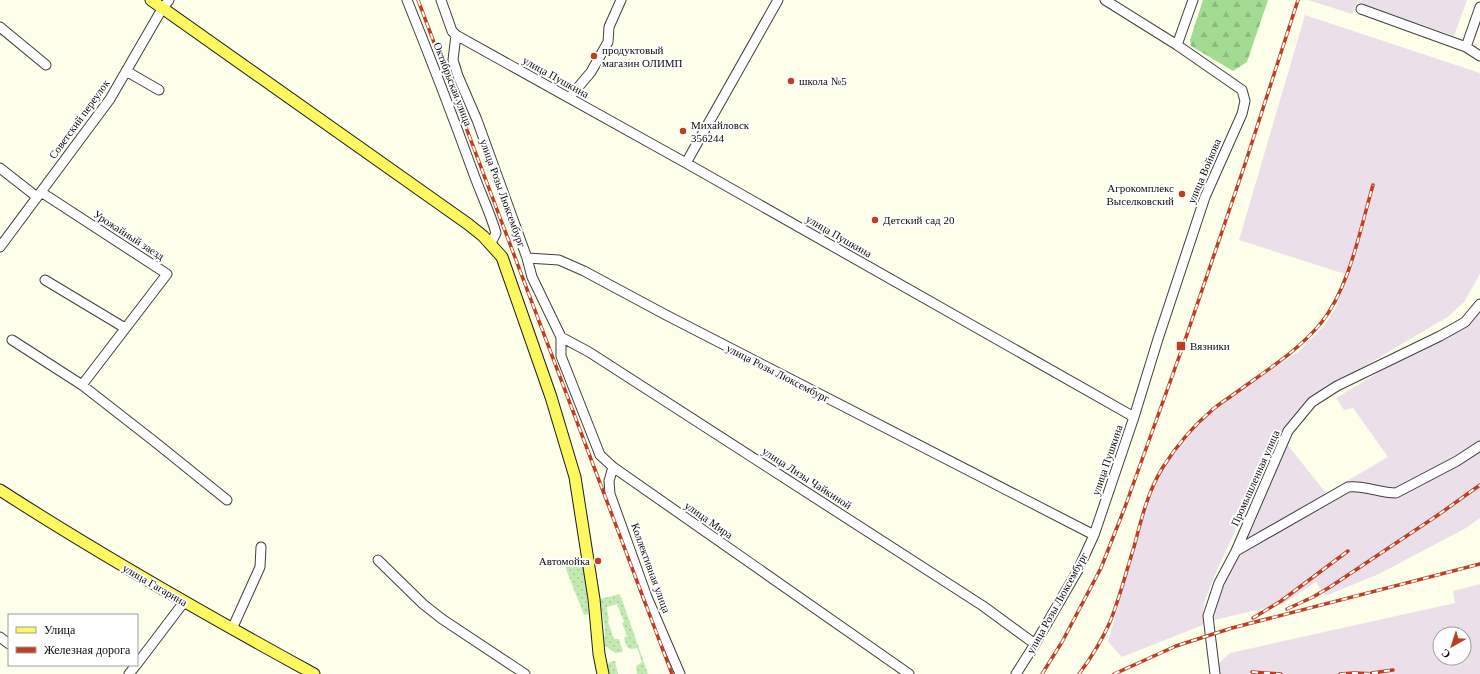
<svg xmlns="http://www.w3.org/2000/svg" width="1480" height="674" font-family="'Times New Roman',serif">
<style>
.industrial{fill:#ebe0ea;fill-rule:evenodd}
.grass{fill:url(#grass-dots)}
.forest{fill:url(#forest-firs)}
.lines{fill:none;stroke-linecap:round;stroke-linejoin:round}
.minor-casing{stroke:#3f3f3f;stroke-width:11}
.major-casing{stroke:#1d1d1d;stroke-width:13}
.minor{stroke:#fff;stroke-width:9}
.major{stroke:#fbf95f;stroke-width:11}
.rail-casing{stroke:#bf3d22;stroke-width:3.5}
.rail{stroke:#fff;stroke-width:2;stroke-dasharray:6;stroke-linecap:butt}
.poi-dot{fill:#bf3d22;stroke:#fff;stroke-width:1.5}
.labels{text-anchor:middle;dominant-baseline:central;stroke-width:4;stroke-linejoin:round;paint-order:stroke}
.poi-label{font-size:11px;fill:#0c0c0c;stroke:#fff;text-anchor:start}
.street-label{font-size:11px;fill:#0c0c0c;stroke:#fff}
</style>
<defs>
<pattern id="grass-dots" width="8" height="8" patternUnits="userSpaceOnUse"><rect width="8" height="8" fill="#c4eab4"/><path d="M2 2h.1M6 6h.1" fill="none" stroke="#a7c89a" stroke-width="1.8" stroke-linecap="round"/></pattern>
<pattern id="forest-firs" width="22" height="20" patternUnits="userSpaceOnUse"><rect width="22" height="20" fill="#a3db93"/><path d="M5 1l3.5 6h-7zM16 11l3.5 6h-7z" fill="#8bbb7e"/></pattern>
</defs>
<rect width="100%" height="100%" fill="#feffeb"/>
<!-- industrial -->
<path class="industrial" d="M1308,0H1358L1352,14Z
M1361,0H1467L1454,36L1359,3Z
M1305,15L1480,73V274L1464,302L1449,316L1311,398L1283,428L1217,570L1204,603L1203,625L1122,657L1108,642L1142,521L1160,474L1173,454L1207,415L1233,396L1298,352L1324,326L1335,309L1348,275L1239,240Z
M1480,313V518L1466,528L1379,574L1325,596L1316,582L1283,604L1214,620L1213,615L1229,572L1286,443L1326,493L1388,457L1353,408L1344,410L1336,398L1396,362L1462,329Z
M1480,584V674H1220L1218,664L1230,653L1455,603L1453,591ZM1440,634H1464V658H1440Z"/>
<!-- grass -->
<path class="grass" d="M579,559L583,563L589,614L584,615L564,564Z
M620,594L648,674H637L636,666L642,662L637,648L631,649L627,647L624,638L627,636L622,623L624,622L617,604L607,607C607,612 610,618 608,622L614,639H619L623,652L615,653L604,645L605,630L600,599Z
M613,661H615L618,674H610C607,668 605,663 613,661Z"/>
<!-- forest -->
<path class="forest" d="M1203,0H1268L1247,62L1233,71L1191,46L1190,40Z"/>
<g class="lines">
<defs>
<path id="minor" d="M407,0C430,57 452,114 473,172C480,192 490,212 496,233L491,243
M441,0L452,31L456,35L686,163L1134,417
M1361,9L1466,47L1480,56
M0,27L46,65
M456,35L453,60L458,76L477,120L527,258L559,260L584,271L666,315L1094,535
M1177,45L1193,0
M1466,47L1480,7
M126,71L159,90
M569,98L591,72L608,42L609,27L621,0
M686,163L778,0
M0,168L37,197
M41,192L167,274L82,385
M0,247L110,99L162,9L169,0
M527,258L532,277L561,337V356L600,455L613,467L909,674
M45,280L125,328
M561,337L589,352L983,606L1035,644
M12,340L82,385L155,442L227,500
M613,467L609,481L610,494L647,597L680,674
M1236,551L1348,487C1364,485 1380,493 1396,493L1457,461L1480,446
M378,560L423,604L442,619L525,674
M232,629L260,567L261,547
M0,637L9,644
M137,664L184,602
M129,674L136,665
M1016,674L1035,644L1078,570L1094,535L1134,417L1158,339L1205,197L1242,114L1245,101L1242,90L1177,45L1105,0
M1215,674L1208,616L1219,583L1236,551L1288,431L1312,402L1337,386L1440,336L1458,326L1465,322L1480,304"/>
<path id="major" d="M151,0L468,224L483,236L502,257L551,397L575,477L594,599L599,654L603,674
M0,490C102,556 208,616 314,674"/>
</defs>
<!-- minor casing -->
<use href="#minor" class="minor-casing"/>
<!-- major casing -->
<use href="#major" class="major-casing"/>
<!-- minor -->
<use href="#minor" class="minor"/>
<!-- major -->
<use href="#major" class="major"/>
<defs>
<path id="rail" d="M418,0L672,674
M1287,609L1313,597L1330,587L1438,515L1480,485
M1253,618L1281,601L1348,551
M1252,672L1281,674
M1372,673L1393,670
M1042,674L1062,642L1101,568L1125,507L1183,346L1245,164L1298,0
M1079,674C1091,658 1102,640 1110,622C1120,597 1126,572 1134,547C1141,520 1148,491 1163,467C1176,447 1192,427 1210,412C1217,405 1226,400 1234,394C1264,372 1297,352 1321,323C1350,287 1360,229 1373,185
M1114,674L1176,646L1232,628L1480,564
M1340,674L1354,673L1378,674"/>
</defs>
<!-- rail casing -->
<use href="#rail" class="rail-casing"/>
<!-- rail -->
<use href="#rail" class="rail"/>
</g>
<!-- markers -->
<g class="poi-dot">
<circle cx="594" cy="56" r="4"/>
<circle cx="791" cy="81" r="4"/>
<circle cx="683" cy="131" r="4"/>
<circle cx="1182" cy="194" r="4"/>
<circle cx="875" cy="220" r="4"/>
<rect x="1176" y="341" width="10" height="10" rx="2"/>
<circle cx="598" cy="561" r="4"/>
</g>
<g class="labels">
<!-- poi labels -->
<g class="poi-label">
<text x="602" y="50">продуктовый<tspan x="602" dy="13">магазин ОЛИМП</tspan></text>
<text x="799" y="81">школа №5</text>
<text x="691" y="125">Михайловск<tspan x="691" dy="13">356244</tspan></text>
<text x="1174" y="188" text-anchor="end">Агрокомплекс<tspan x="1174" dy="13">Выселковский</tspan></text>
<text x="883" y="220">Детский сад 20</text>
<text x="1190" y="346">Вязники</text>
<text x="590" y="561" text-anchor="end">Автомойка</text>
</g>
<!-- street labels -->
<g class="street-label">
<text transform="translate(556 77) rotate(29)">улица Пушкина</text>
<text transform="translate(453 84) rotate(69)">Октябрьская улица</text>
<text transform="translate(79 119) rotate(-54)">Советский переулок</text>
<text transform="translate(1204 171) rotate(-67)">улица Войкова</text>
<text transform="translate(503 193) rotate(70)">улица Розы Люксембург</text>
<text transform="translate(129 235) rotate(33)">Урожайный заезд</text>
<text transform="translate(839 236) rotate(30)">улица Пушкина</text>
<text transform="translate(778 373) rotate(27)">улица Розы Люксембург</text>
<text transform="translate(1107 460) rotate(-71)">улица Пушкина</text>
<text transform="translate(807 478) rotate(33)">улица Лизы Чайкиной</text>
<text transform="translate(1255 478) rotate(-66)">Промышленная улица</text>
<text transform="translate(709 520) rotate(35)">улица Мира</text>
<text transform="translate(651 568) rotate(70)">Коллективная улица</text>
<text transform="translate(155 585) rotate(30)">улица Гагарина</text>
<text transform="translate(1057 603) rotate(-61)">улица Розы Люксембург</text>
</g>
</g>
<!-- legend -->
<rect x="8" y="614" width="130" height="52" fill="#ffffff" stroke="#9e9e9e"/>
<rect x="16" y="627" width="20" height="6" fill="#fbf95f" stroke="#9e9e9e"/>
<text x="44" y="634" font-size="12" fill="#0c0c0c">Улица</text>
<rect x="16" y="647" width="20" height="6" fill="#bf3d22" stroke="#9e9e9e"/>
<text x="44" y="654" font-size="12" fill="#0c0c0c">Железная дорога</text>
<!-- north arrow -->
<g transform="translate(1452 646) rotate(219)"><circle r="19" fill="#ffffff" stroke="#9e9e9e"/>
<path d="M0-3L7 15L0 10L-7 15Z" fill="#bf3d22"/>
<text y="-6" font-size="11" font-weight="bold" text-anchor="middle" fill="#0c0c0c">С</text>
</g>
</svg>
